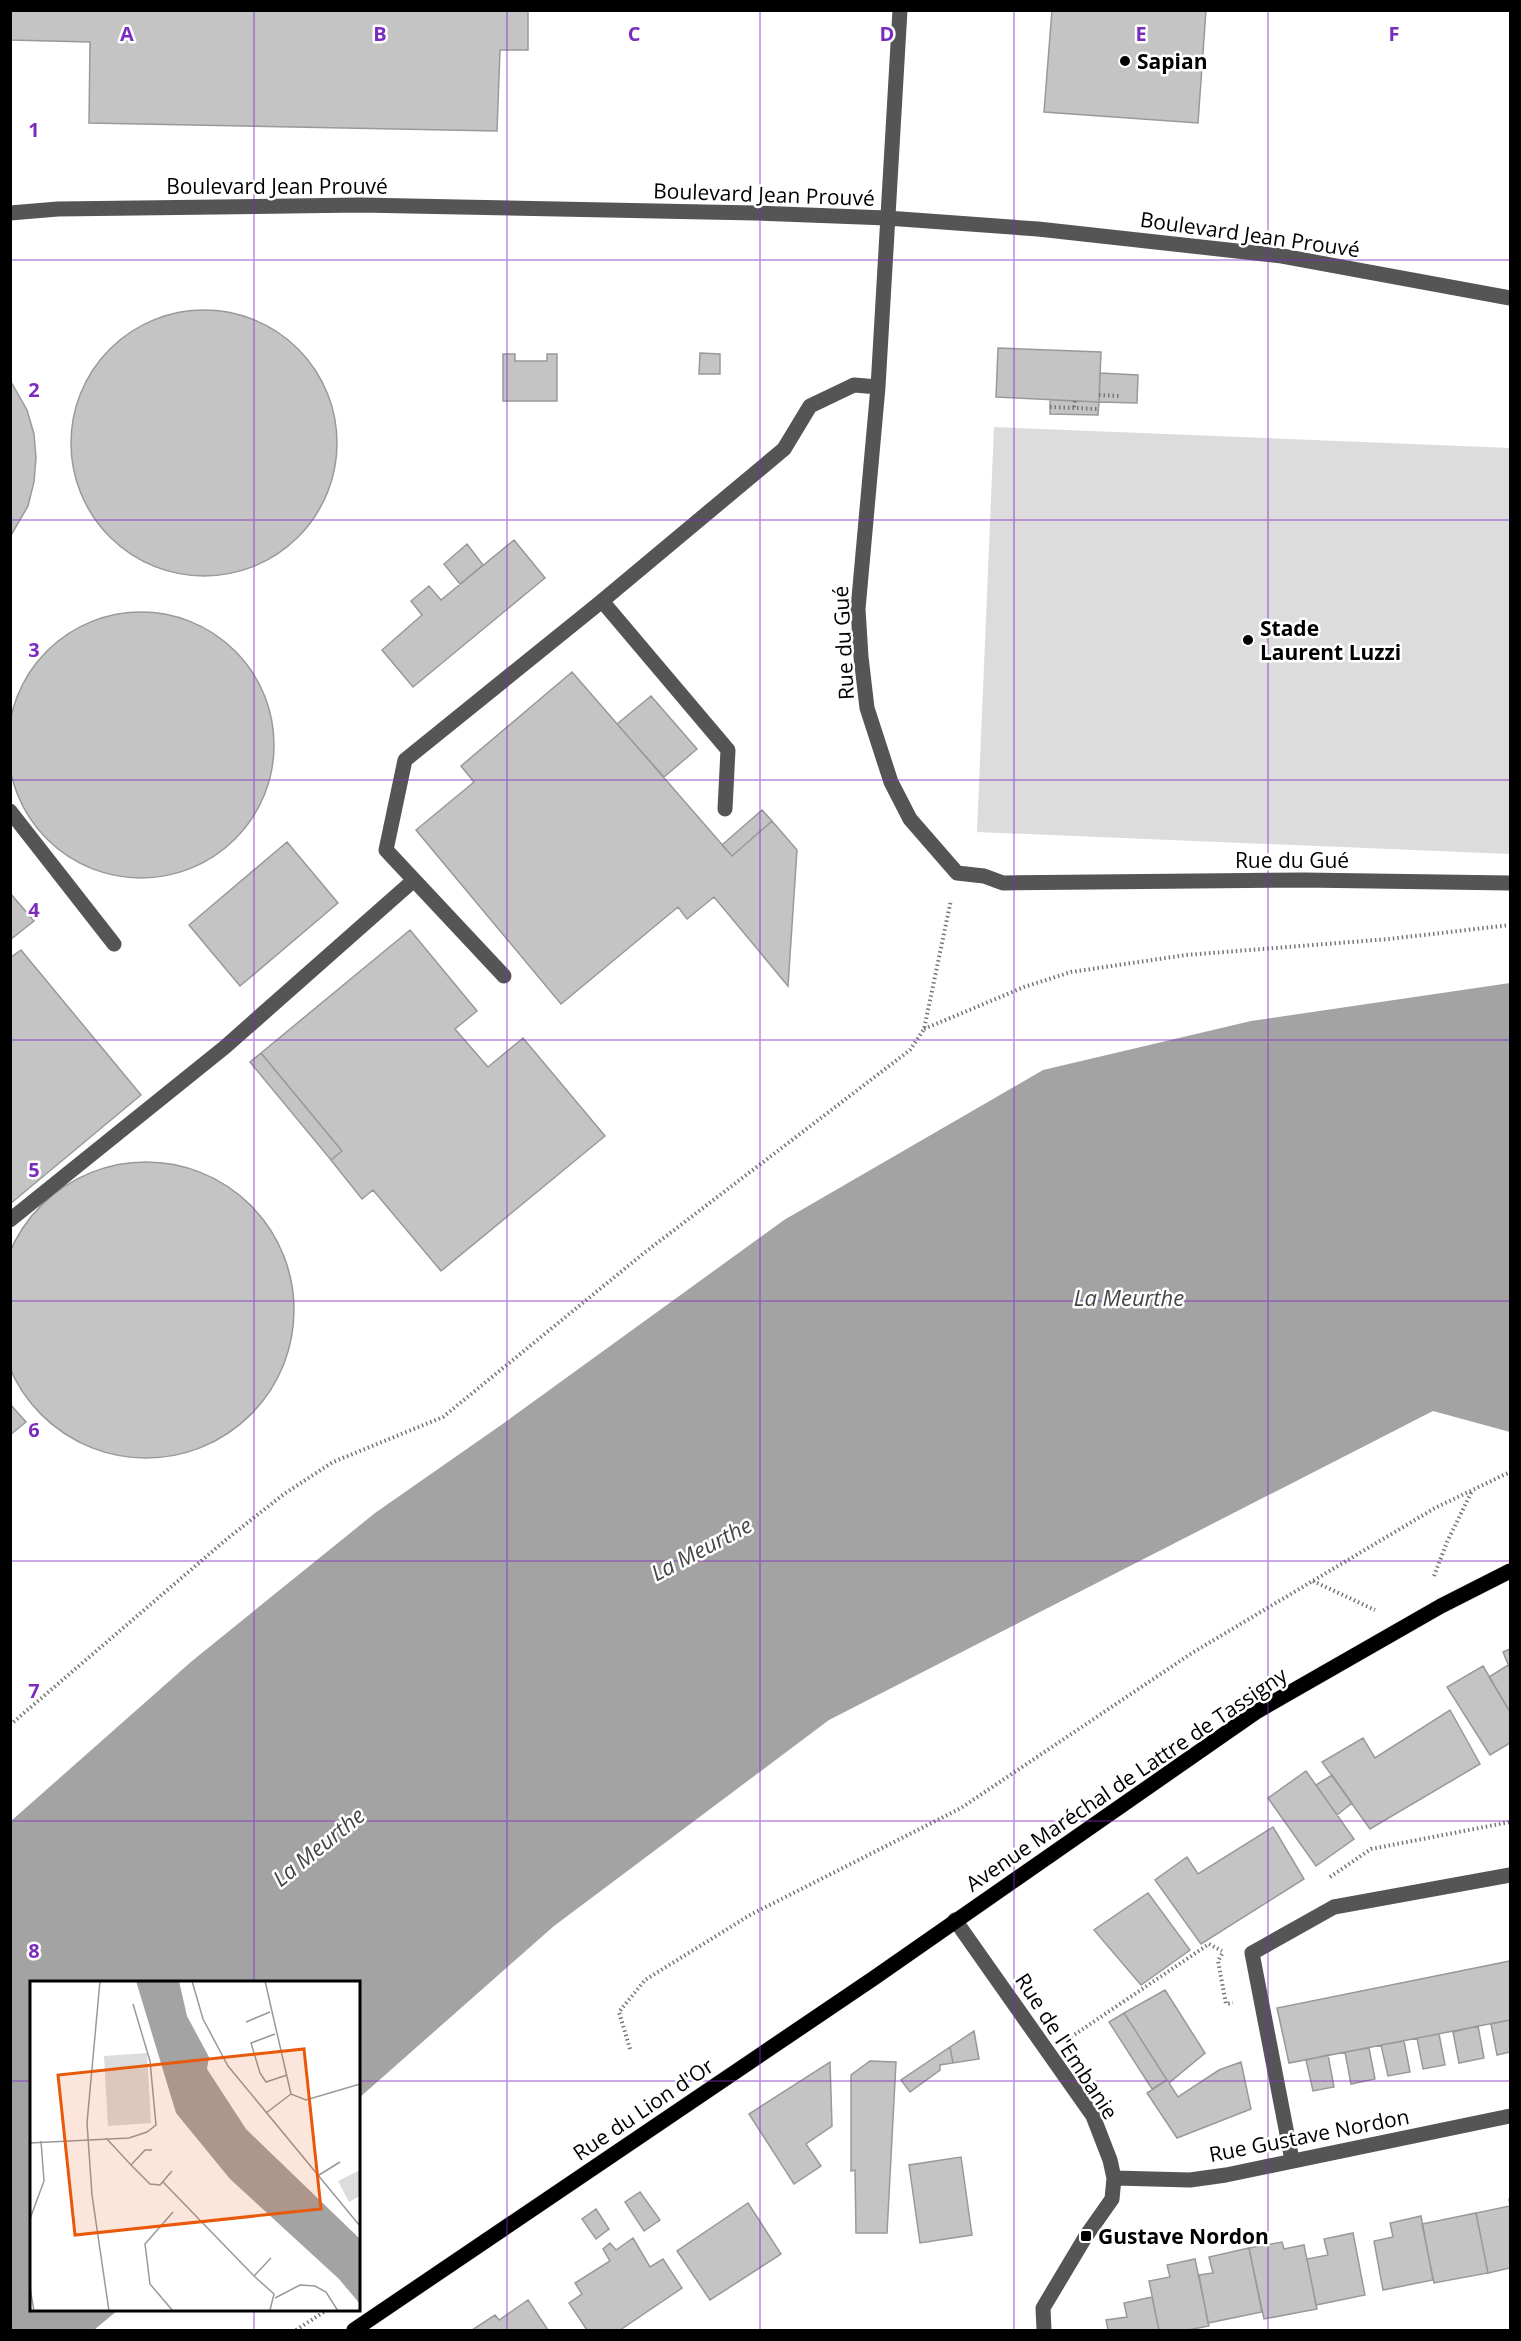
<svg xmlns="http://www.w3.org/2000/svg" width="1521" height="2341" font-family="'Open Sans',sans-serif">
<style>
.green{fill:#dcdcdc}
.water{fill:#a3a3a3}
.building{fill:#c4c4c4;stroke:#999;stroke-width:1.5}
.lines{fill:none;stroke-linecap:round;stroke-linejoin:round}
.major-casing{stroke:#dbdbdb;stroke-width:16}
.path{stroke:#777;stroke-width:4;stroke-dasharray:1.5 3;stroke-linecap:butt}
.minor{stroke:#555;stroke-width:15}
.major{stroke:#000;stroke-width:15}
.grid{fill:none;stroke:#7b2cbf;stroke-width:1.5;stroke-opacity:0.55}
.poi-dot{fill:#000;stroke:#fff;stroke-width:2}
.labels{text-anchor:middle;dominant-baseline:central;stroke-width:5;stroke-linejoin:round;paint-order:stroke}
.poi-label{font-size:21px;font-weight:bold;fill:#000;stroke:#fff;text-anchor:start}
.street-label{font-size:21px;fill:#000;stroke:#fff}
.water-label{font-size:22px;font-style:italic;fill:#444;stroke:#fff}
.inset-road{fill:none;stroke:#999;stroke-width:1.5}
.view{fill:#e8590c;fill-opacity:0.15;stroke:#e8590c;stroke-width:3}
.inset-edge{fill:none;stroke:#000;stroke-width:3}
.grid-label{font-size:20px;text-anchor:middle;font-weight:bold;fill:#7b2cbf;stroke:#fff;stroke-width:5;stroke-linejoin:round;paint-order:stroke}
</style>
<rect width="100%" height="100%" fill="#fff"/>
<!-- green -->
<path class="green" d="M994,427L1510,448V854L977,832Z"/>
<!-- water -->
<path class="water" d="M1510,983V1432L1433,1411L829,1720L554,1926L359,2098L358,1982H32V2310H118L94,2330H11V1821L192,1661L375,1513L504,1423L784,1220L1043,1070L1251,1021Z"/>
<!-- building -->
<path class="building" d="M10,10H528V50H500L497,131L89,123L90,42L10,40Z
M1052,10H1206L1198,123L1044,112Z
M71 443a133 133 0 1 1 266 0a133 133 0 1 1-266 0Z
M998,348L1101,352L1099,402L996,397Z
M700,353L720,354V374H699Z
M503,354H515V361H547V354H557V401H503Z
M1100,373L1138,375L1137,403L1099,402Z
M10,380L27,410L34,434L36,458L34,482L28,506L10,537Z
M1050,400L1099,402L1098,415L1050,414Z
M514,540L545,578L413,687L382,650L422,615L411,601L429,586L441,600Z
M467,544L483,565L460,584L444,564Z
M8 745a133 133 0 1 1 266 0a133 133 0 1 1-266 0Z
M572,672L732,856L772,821L797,850L788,986L714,897L687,919L678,907L561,1004L416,830L474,782L461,766Z
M651,696L697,749L664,777L617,724Z
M762,810L772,821L732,856L722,845Z
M287,842L338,903L240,986L189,925Z
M10,893L34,921L10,940Z
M410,930L477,1011L455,1029L488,1067L523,1038L605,1136L441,1271L373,1190L362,1199L331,1160L342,1151L261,1053Z
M21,950L141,1095L10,1204V958Z
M261,1053L342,1151L331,1160L250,1062Z
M-2 1310a148 148 0 1 1 296 0a148 148 0 1 1-296 0Z
M10,1404L26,1422L10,1435Z
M1510,1649V1669L1503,1652Z
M1508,1665L1510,1669V1712L1489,1677Z
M1483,1666L1510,1712V1743L1490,1755L1447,1687Z
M1450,1710L1480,1764L1370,1829L1322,1762L1363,1738L1375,1758Z
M1306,1771L1354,1839L1316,1866L1268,1798Z
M1332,1775L1352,1803L1337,1815L1316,1785Z
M1273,1827L1304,1879L1201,1944L1155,1880L1187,1857L1198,1874Z
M1148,1893L1190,1950L1141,1985L1094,1930Z
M1510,1961V2020L1289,2063L1277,2008Z
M1165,1990L1205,2053L1169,2083L1178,2097L1219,2070L1241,2062L1251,2109L1177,2138L1147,2093L1167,2080L1124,2013Z
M1124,2013L1167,2080L1152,2089L1109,2022Z
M1510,2020V2052L1497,2055L1491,2024Z
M1478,2026L1484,2058L1459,2063L1453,2032Z
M974,2031L979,2059L953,2063L950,2047Z
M1439,2034L1445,2065L1423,2069L1417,2038Z
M1404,2041L1410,2072L1388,2076L1381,2045Z
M950,2047L953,2063L940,2065V2070L910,2092L901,2080Z
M1369,2048L1375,2079L1351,2084L1345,2052Z
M1328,2055L1334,2087L1313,2091L1306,2060Z
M870,2061L896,2062L887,2233H856L855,2170L851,2171V2075Z
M830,2062L832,2126L806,2144L821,2166L794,2184L749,2114Z
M961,2157L972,2235L920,2243L909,2165Z
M640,2192L660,2220L644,2231L625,2202Z
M1509,2199H1510V2268L1488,2273L1476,2213L1510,2206Z
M748,2203L781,2254L710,2300L677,2251Z
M596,2209L609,2229L596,2239L582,2219Z
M1476,2213L1488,2273L1434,2283L1422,2224Z
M1421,2216L1433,2280L1383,2290L1374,2241L1393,2237L1390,2223Z
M1353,2233L1365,2295L1316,2305L1307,2259L1328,2255L1324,2239Z
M633,2238L650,2267L663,2259L682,2288L620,2330H587L569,2303L582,2294L575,2283L610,2261L603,2249L610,2243L616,2250Z
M1282,2242L1284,2249L1304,2245L1317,2309L1264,2319L1249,2248Z
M1249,2248L1262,2312L1208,2323L1199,2275L1213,2273L1209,2257Z
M1195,2259L1209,2326L1188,2330H1159L1149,2281L1170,2277L1167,2265Z
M1152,2297L1159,2330H1108L1106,2320L1127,2317L1124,2303Z
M528,2300L548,2330H472L495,2315L499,2320Z"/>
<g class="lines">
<defs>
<path id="major" d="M354,2330L874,1978L1256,1712L1441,1606L1510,1571"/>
</defs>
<!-- major casing -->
<use href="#major" class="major-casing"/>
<!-- path -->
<path class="path" d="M1099,395L1121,396
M1050,407L1099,409
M1074,407L1075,400
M924,1029L1024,987L1071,972L1186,955L1389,939L1510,925
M1434,1576L1447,1542L1472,1491
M1313,1581L1375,1610
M10,1725L228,1538L284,1494L333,1462L443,1417L644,1253L910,1050L924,1029L951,900
M1330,1877L1371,1849L1510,1822
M1222,1954L1218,1961L1226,2004L1233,2003
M1071,2037L1209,1944L1222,1951
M630,2049L619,2012L645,1980L750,1915L961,1808L1192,1653L1435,1508L1510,1472
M296,2330L327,2310"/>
<!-- minor -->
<path class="minor" d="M900,10L878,387L858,609L861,657L867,708L891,782L910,819L957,873L984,876L1003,883L1303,880L1510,883
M10,213L58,209L360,205L755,213L887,218L1038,229L1282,256L1510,298
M725,809L728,750L602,601L784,449L810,406L854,385L878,387
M10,811L114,944
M504,976L386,850L405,760L602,601
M10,1220L225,1047L414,880
M955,1920L1093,2116L1110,2160L1114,2178L1112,2199L1086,2236L1043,2308L1044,2330
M1292,2160L1252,1953L1334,1907L1510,1875
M1114,2178L1190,2180L1226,2175L1510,2116"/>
<!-- major -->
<use href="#major" class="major"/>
</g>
<!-- grid -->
<path class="grid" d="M254,10V1982M507,10V2330M760,10V2330M1014,10V2330M1268,10V2330M10,260H1510M10,520H1510M10,780H1510M10,1040H1510M10,1301H1510M10,1561H1510M10,1821H1510M10,2081H32M358,2081H1510M254,2310V2330"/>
<!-- markers -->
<g class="poi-dot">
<circle cx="1125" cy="61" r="6"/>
<circle cx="1248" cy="640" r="6"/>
<rect x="1080" y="2230" width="12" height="12" rx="3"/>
</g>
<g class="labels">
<!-- poi labels -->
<g class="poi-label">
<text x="1137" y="61">Sapian</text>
<text x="1260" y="628">Stade<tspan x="1260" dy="24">Laurent Luzzi</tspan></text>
<text x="1098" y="2236">Gustave Nordon</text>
</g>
<!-- street labels -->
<g class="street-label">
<text x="277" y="186">Boulevard Jean Prouvé</text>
<text transform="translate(764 194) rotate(2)">Boulevard Jean Prouvé</text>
<text transform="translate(1250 234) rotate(8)">Boulevard Jean Prouvé</text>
<text transform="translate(843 643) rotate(-93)">Rue du Gué</text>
<text x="1292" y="860">Rue du Gué</text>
<text transform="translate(1126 1779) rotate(-34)">Avenue Maréchal de Lattre de Tassigny</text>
<text transform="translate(1067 2046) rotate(57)">Rue de l'Embanie</text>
<text transform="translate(643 2109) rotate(-34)">Rue du Lion d'Or</text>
<text transform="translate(1309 2135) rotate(-11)">Rue Gustave Nordon</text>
</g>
<!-- water labels -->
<g class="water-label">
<text x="1129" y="1297">La Meurthe</text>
<text transform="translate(701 1548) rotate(-28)">La Meurthe</text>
<text transform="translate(318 1846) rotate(-39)">La Meurthe</text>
</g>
</g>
<!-- overview -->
<g transform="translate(30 1981)">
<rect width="330" height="330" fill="#fff"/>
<path d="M117,72L121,142L78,145L74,75ZM330,189V215L319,221L308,200Z" fill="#dcdcdc"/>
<path d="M106,0H149L157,35L179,76L177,88L216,148L330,258V323L309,298L200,198L146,132Z" fill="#a3a3a3"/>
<path class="inset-road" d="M70,0L57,142L62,214L79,330M162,0L173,38L198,85L330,245M235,0L261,113M216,41L240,31M245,53L221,62L230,92L236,101L257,94M236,132L261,113L276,119L330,103M76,157L101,184L115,169H122M0,162L99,157L117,151L126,144L120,80L103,23M101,184L120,203L130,204L142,190M289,194L310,181M133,201L224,295M0,238L14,200L11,160M0,307L4,330M245,317L270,304L285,305L296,311L308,330M240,329L244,313L224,295L241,277M143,330L120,303L115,263L143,231"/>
<path class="view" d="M274,68L291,228L45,254L28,94Z"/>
<rect width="330" height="330" class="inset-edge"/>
</g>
<g class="grid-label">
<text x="127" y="41">A</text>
<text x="380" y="41">B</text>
<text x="634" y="41">C</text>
<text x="887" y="41">D</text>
<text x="1141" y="41">E</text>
<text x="1394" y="41">F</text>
<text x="34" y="137">1</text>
<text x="34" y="397">2</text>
<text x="34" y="657">3</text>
<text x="34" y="917">4</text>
<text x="34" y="1177">5</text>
<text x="34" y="1437">6</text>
<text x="34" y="1698">7</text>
<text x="34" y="1958">8</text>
</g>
<!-- border -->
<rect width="1521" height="2341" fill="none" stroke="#000000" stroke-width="24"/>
</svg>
